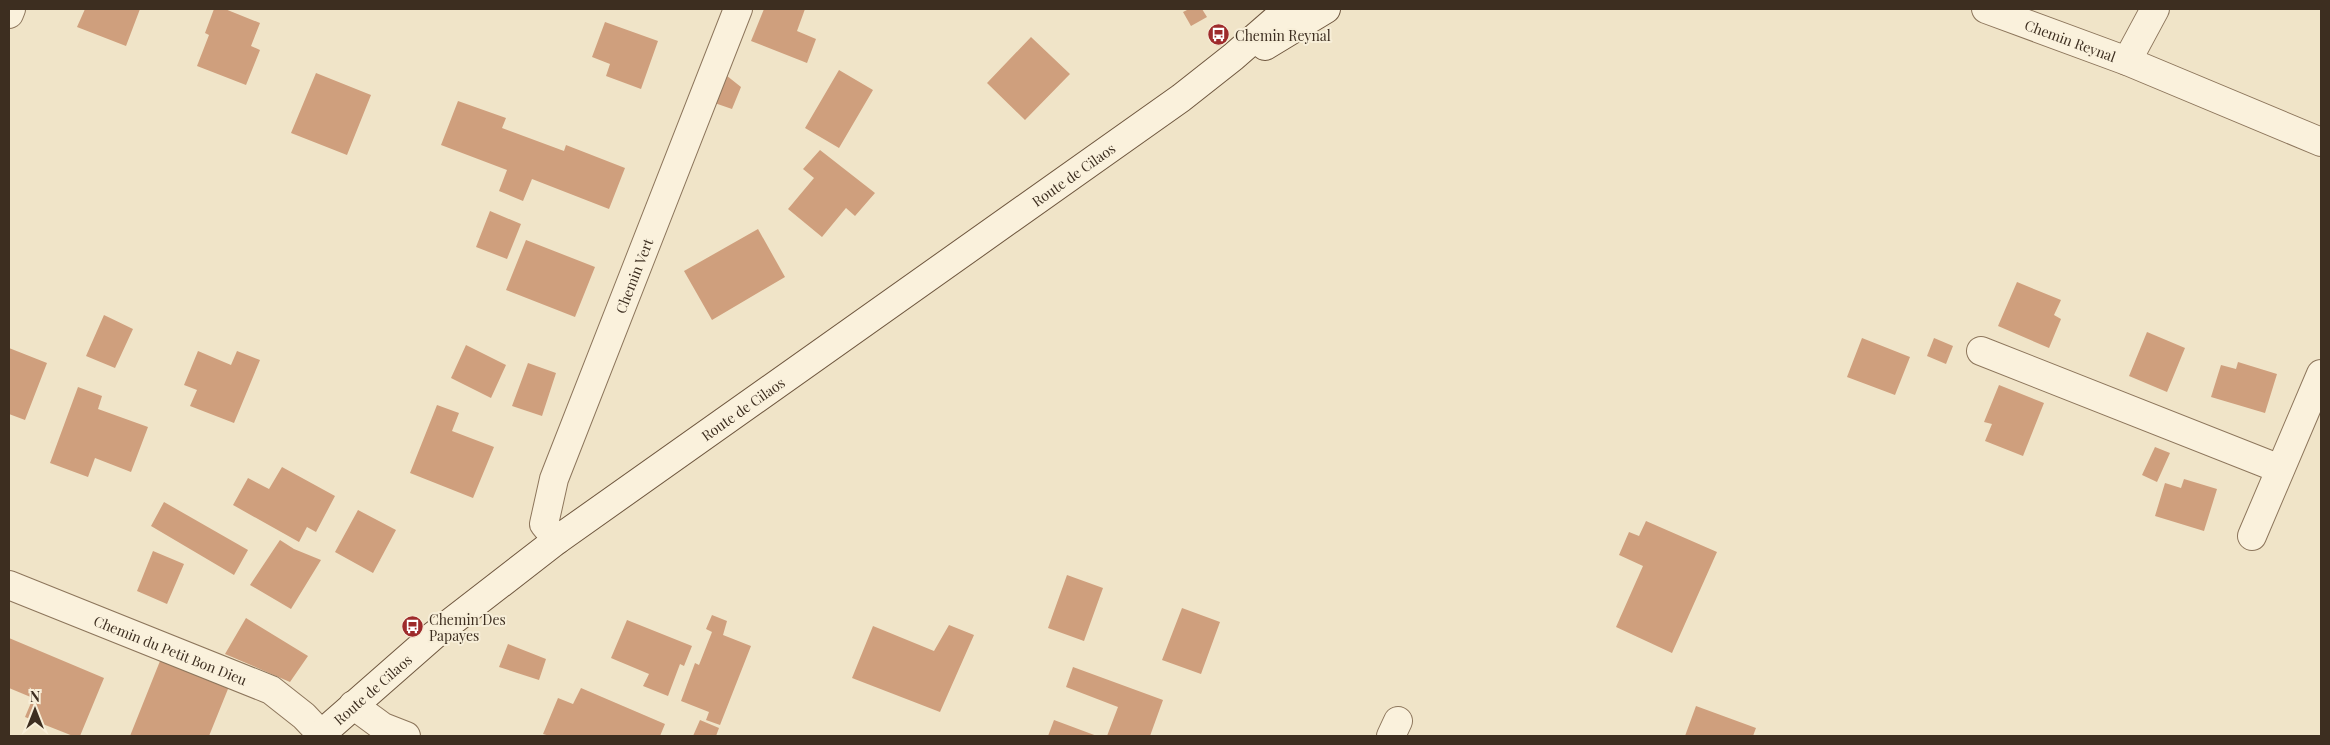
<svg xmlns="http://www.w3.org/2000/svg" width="2330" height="745" font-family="'Playfair Display',serif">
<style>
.building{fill:#cf9f7d}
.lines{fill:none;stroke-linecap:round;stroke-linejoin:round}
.minor-casing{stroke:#8d765c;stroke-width:30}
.secondary-casing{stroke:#6f573f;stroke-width:30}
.minor{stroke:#faf1dc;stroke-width:28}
.secondary{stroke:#faf1dc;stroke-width:28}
.labels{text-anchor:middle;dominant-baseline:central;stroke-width:4;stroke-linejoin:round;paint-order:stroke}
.poi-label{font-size:14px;fill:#3d2e20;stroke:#f7eed8;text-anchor:start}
.street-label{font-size:14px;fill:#3d2e20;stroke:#f7eed8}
</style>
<rect width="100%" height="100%" fill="#f0e4c8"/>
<!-- building -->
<path class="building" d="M85,9H140L126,46L77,27Z
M214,9H225L260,23L251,46L260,50L246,85L197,66L209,35L205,33Z
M764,9H805L797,31L816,39L807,63L751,41Z
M1189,9H1202L1207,17L1191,26L1183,12Z
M605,22L658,41L641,89L606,76L610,64L592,57Z
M1031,37L1070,74L1025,120L987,83Z
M717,68L741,87L732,109L703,99Z
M839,70L873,90L839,148L805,128Z
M316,73L371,95L347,155L291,133Z
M458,101L506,118L502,128L564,151L566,145L625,168L609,209L532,179L523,201L499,191L507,170L441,145Z
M820,150L875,193L855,216L846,208L822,237L788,209L814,178L803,169Z
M490,211L521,224L507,259L476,247Z
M758,229L785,277L712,320L684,271Z
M526,240L595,267L575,317L506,290Z
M2017,282L2061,300L2054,315L2061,319L2049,348L1998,326Z
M104,315L133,329L115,368L86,356Z
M2147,332L2185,348L2167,392L2129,376Z
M1862,338L1910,357L1895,395L1847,377Z
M1934,338L1953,346L1946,364L1927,356Z
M466,345L506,365L491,398L451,378Z
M9,348L47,363L25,420L9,414Z
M198,351L231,365L237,351L260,360L234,423L190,406L197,390L184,385Z
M2238,362L2277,374L2265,413L2211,397L2221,365L2236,369Z
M528,363L556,373L542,416L512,406Z
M1999,385L2044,403L2023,456L1985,441L1992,424L1984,422Z
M78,387L102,396L98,409L148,427L131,472L95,458L88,477L50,463Z
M437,405L459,413L452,431L494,447L473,498L410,473Z
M2155,447L2170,453L2157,482L2142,475Z
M282,467L335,496L316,532L307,527L299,542L233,505L248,478L269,489Z
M2184,479L2217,489L2204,531L2155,516L2165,483L2181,488Z
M164,502L248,550L234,575L151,526Z
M358,510L396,530L373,573L335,552Z
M1646,521L1717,552L1672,653L1616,627L1643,566L1619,555L1629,532L1639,536Z
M280,540L294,549L321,560L291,609L250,585Z
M153,551L184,564L167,604L137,591Z
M1067,575L1103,588L1084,641L1048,628Z
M1182,608L1220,622L1201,674L1162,660Z
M712,615L727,621L723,635L751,646L720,725L706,720L709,712L681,701L695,663L699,665L712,632L706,629Z
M246,618L308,656L290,682L225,654Z
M627,620L692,646L684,666L680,664L668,696L643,686L649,674L611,658Z
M949,625L974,635L940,712L852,678L873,626L934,651Z
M9,638L104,678L80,736H73L25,717L33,698L9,688Z
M508,644L546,659L539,680L499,667Z
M164,651L232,679L209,736H130Z
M1073,667L1163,700L1150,736H1107L1118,707L1066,687Z
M581,688L665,724L660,736H550L543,734L558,698L573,704Z
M1696,706L1756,728L1753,736H1685Z
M700,720L719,728L716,736H693Z
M1054,720L1097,736H1048Z"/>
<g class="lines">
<defs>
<g id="minor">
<path id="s1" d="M1986,9L2127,61L2321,142"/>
<path d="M9,14L11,9"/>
<path d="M2127,61L2155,9"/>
<path d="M1981,351L2280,469"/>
<path d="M2252,536L2321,374"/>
<path id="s2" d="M557,540L544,524L554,479L738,9"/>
<path id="s3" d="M9,585L271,690L304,716L321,734"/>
<path d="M353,705L383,727L406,736"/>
<path d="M1391,736L1398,721"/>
</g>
<g id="secondary">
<path d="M1265,46L1326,9"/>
<path id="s4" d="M319,736L433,636L557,540L1181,98L1233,57L1288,9"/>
</g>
</defs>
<!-- minor casing -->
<use href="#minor" class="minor-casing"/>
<!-- secondary casing -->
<use href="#secondary" class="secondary-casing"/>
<!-- minor -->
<use href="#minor" class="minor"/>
<!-- secondary -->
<use href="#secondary" class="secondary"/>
</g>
<!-- icons -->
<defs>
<symbol id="bus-disc" viewBox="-11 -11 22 22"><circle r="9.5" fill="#9e2a2b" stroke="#f7eed8"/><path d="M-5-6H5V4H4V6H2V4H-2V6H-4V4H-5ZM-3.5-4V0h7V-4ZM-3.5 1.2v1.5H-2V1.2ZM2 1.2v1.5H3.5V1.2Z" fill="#fff"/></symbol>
</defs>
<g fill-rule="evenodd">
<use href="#bus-disc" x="1206" y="22" width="25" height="25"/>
<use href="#bus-disc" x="400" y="614" width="25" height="25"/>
</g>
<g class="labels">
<!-- poi labels -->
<g class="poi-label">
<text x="1235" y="35">Chemin Reynal</text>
<text x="429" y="619">Chemin Des<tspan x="429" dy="16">Papayes</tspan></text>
</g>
<!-- street labels -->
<g class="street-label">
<text stroke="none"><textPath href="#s1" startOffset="90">Chemin Reynal</textPath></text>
<text stroke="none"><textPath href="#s4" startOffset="941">Route de Cilaos</textPath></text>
<text stroke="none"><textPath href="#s2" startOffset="285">Chemin Vert</textPath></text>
<text stroke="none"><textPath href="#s4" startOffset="536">Route de Cilaos</textPath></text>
<text stroke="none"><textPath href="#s3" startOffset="174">Chemin du Petit Bon Dieu</textPath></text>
<text stroke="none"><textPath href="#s4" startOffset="71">Route de Cilaos</textPath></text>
</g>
</g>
<!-- border -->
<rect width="2330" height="745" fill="none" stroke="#3d2e20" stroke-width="20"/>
<!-- north arrow -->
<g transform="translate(35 710)" stroke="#f7eed8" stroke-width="4" paint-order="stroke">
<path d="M0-4L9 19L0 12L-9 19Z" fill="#3d2e20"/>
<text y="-8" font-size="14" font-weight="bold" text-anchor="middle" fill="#3d2e20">N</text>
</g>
</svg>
